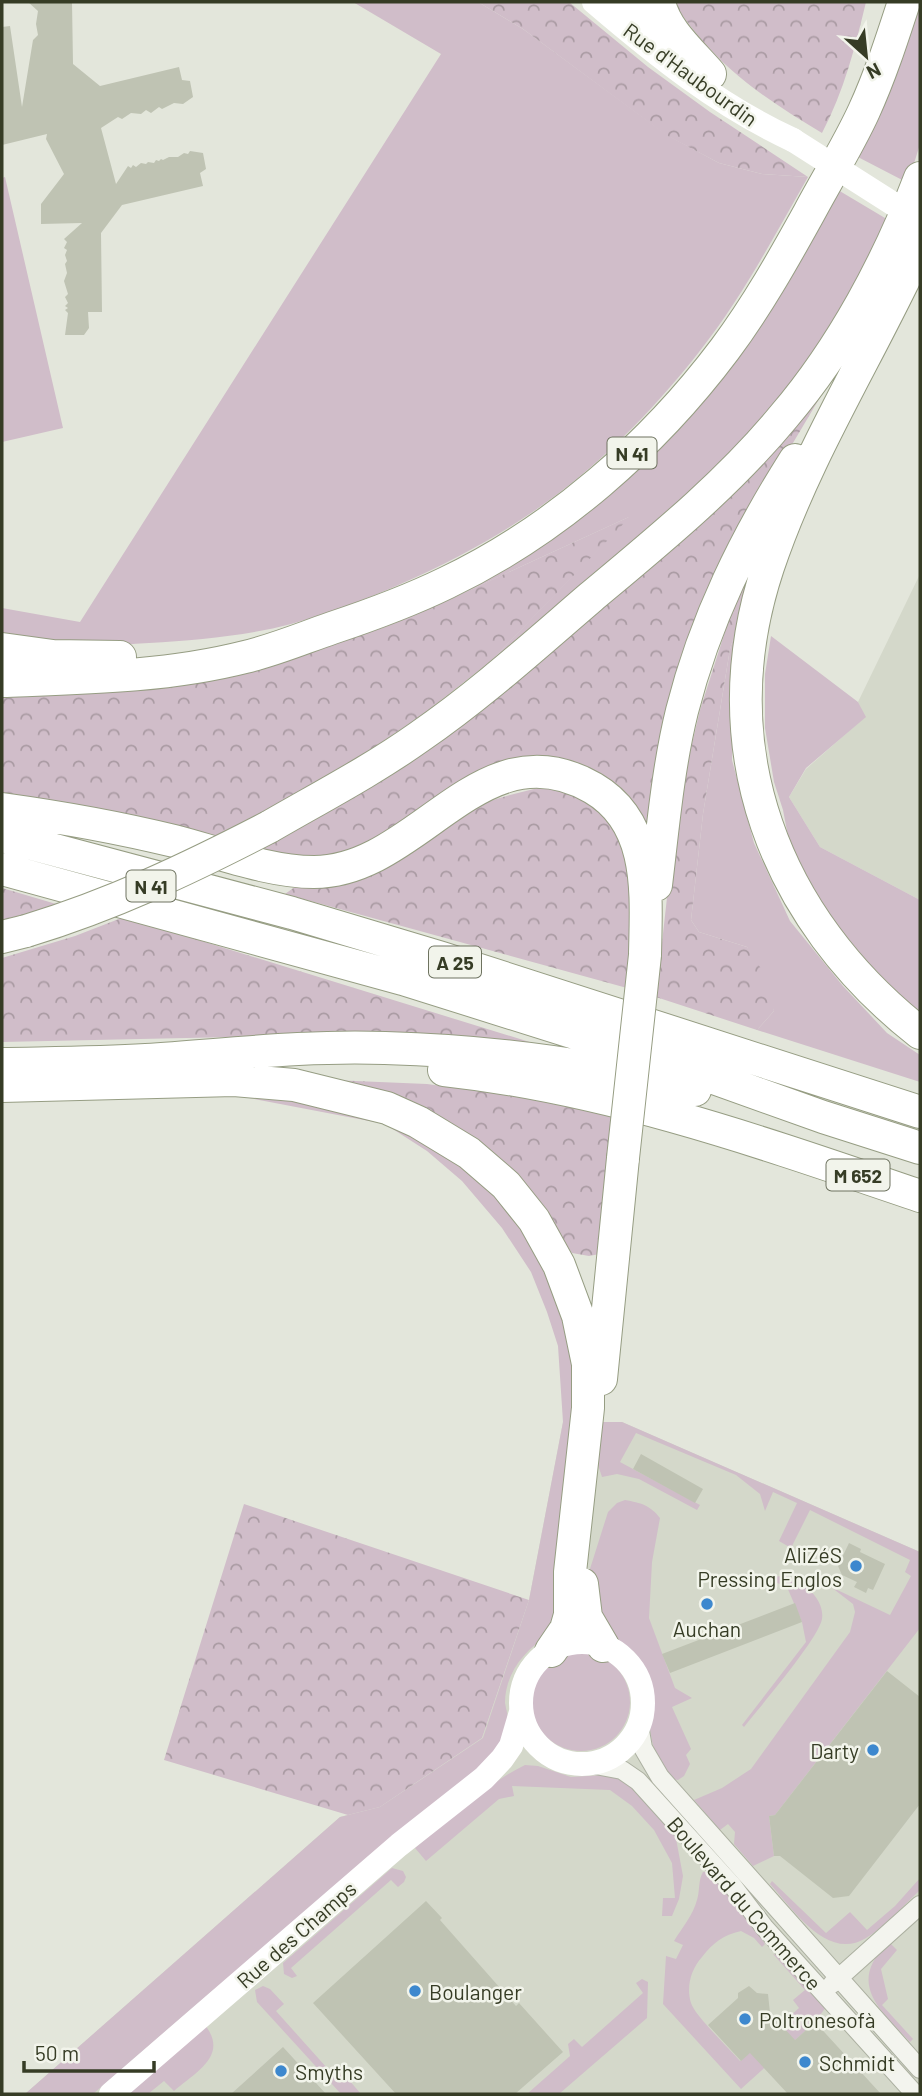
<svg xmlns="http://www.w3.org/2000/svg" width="922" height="2096" font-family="Barlow,sans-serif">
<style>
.built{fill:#d4d8ca}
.grass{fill:#d0bdc9}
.forest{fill:url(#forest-crowns)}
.building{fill:#bfc3b3}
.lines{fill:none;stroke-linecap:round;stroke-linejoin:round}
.street-casing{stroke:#acb0a1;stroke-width:20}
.highway-casing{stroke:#969d83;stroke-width:34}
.street{stroke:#f3f4ee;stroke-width:18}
.secondary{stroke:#fff;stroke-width:24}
.highway{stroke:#fff;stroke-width:32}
.highway-bridge-casing{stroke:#969d83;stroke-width:34;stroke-linecap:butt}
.secondary-bridge{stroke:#fff;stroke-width:24}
.highway-bridge{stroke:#fff;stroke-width:32}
.poi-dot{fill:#3d88ce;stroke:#f2f4eb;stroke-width:2.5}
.labels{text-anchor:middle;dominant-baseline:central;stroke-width:5;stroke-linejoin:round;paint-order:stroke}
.shield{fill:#f2f4eb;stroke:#6e7360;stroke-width:2}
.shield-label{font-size:19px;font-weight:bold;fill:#363c25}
.street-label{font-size:21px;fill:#363c25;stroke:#f2f4eb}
.poi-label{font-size:21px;fill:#363c25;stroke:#f2f4eb;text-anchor:start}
</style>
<defs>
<pattern id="forest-crowns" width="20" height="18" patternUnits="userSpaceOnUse" patternTransform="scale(1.75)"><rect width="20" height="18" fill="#d0bdc9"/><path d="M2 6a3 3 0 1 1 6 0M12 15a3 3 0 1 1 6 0" fill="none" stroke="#aa9ba3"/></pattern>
</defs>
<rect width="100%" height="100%" fill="#e3e6db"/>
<!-- built -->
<path class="built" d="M920,574V900L820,847L789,797L806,769L865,717L858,702Z
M563,1422H622L920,1552V2094H25L340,1817L380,1807L482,1738L529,1600Z"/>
<!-- grass -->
<path class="grass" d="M353,2H478L523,29L667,135L719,163L762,174L808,177C774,236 742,298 699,352C651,413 595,470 531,513C462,560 371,601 291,624C246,636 196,640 149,643C129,644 107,647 86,646C58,644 29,638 2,634V608L80,622L441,54Z
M920,5V144L908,183L854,155L910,36Z
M5,177L63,428L2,442V178Z
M838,190L890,221L836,322L777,403L724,460L660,520L491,661L629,517L433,607L481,583L531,552L678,429L709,396L784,290Z
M749,576L750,597L734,694L732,760L754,843L790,921L843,986L887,1033L920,1055V1082L757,1030L774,1011L747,947L699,932L691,920L703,814L730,649L741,611L731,613Z
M771,636L858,702L866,717L806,768L789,797L820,847L920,900V1015L849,955L792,857L783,810L774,782L765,728V674Z
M249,1098L341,1105L398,1123L463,1161L506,1201L558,1291L578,1377L561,1597L548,1636C524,1650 505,1674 505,1703C506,1709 508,1715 508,1720C507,1731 502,1743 499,1753L211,1992L93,2094H25L340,1817L380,1807L483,1738L529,1600L563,1422L558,1346L547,1312L531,1272L502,1228L462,1181L427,1151L385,1124Z
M603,1422H622L920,1552V1628L775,1815L769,1816L774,1856L753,1866L734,1844L735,1832L728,1824L720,1830L694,1800L722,1788L751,1769L850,1632L855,1612L853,1604L831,1587L890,1615L911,1576L905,1572L910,1560L810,1510L791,1548L779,1541L797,1503L773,1492L765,1511L760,1494L736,1475L636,1433L620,1462L700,1505L697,1510L639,1479L617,1474L602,1477L598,1465Z
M625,1500C641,1503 650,1505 660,1518L652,1562L649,1618L675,1688L692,1698L672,1707L691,1749L686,1755L690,1764L684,1776L678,1780L673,1779L667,1772L656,1755L652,1741L650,1730L654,1697L645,1667L635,1653L604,1629L589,1572L608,1512L617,1503Z
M786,1576C803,1581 825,1599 822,1619C819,1638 759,1708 744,1727L742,1725L806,1642L802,1622L787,1587L763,1577Z
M532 1702a49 49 0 1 1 98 0a49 49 0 1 1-98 0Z
M525,1765L538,1766L571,1777L605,1775L619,1776L634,1784L674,1828L683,1876L679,1899L672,1916H662L663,1898H675L672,1863L654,1830L632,1806L610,1790L512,1786L514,1796L499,1799L426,1861L415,1848C450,1819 484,1785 525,1765Z
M392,1868L403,1871L406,1877L404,1882L398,1887L391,1880L291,1968L297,1976L292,1978L284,1974L283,1963Z
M703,1872H710L739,1902L765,1944L762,1947L754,1938L741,1931C723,1935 713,1943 702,1957C691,1969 686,1987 691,2003C695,2016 730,2049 740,2061L799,2008L793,2000L805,1990L773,1954L781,1956L826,2007L815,2022L741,2089L663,2004L666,1956L676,1959L683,1945L674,1941C682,1928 693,1915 697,1900C700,1891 698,1880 703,1872Z
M920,1878V1890C903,1906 886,1926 866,1938C827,1962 793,1909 770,1884L772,1881L826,1933L850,1912L867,1930L895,1906Z
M887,1944H891L897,1950L881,1969L888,1999L882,2005L913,2039L910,2042C880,2010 847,1984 887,1944Z
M642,1979L648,1982L647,2018L559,2094H527L570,2056L568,2044L574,2039L582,2047L643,1993L636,1983Z
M263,1986L270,1989L284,2004L276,2011L336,2078L343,2073L361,2094H341L257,2002L255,1990Z
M204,2024C230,2055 196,2072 174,2091L164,2081L148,2094H124Z"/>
<!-- forest -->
<path class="forest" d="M478,2H569L648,67L710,112L808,177L762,174L719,163L666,135L523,29Z
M675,2H866C855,48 844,91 822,133C774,104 736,80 699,37C690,25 681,16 675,2Z
M822,394L742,529L650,838L560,762L331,862L260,850L378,779Z
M631,516L491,661L426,712L353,762L213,842L2,801V695L312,652L385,627L433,607Z
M742,610L730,649L703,814L691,920L699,932L747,947L767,978L774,1011L757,1030L656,997L677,807L700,710L731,613Z
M548,786L591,801L621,831L637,921L627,988L285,894L299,884C380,847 460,803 548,786Z
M2,888L63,906L2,929Z
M124,917L536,1044L327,1035L2,1042V958L75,936Z
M308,1079L427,1084L613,1109L605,1253L589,1256L572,1253L534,1197Z
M244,1504L529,1600L482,1738L380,1807L348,1815L164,1760Z"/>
<!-- building -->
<path class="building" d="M28,2H72L73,64L100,86L179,67L182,80L190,81L193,97L183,104L174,103L162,109L159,107L151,113L146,110L141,114L131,113L122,119L118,117L101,128L116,184L128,166L131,168L133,165L136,167L141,163L146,164L148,162L154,163L156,160L159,161L161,159L163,160L169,157H178L184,153L188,154L190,151L203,153L206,169L200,173L203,186L122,205L101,233L102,312H88L89,328L84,335H65L68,313L65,310L68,308L65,306L68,303L65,297L68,294L64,281L67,273L65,264L67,261L65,255L67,250L64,248L67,242L64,239L82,223L41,224V204L64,174L46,139L47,134L2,145V27L10,26L22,107L33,40L38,35L36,24L38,11Z
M641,1454L703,1489L695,1503L633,1469Z
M849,1543L861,1549L860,1552L885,1564L873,1590L868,1588L866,1593L854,1587L857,1582L842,1575L838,1566Z
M795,1603L802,1622L670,1673L662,1654Z
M887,1671L920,1697V1804L849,1896L833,1898L780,1856H774L769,1816L775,1815Z
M426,1901L442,1918L440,1920L516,2006L519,2003L563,2052L515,2094H396L313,2003Z
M749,1986L757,1993L768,1994L770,2013L795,2040L815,2022L881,2094H788L750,2053L741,2061L708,2025L738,1998V1993Z
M283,2047L326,2094H231Z"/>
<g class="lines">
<defs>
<path id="street" d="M639,1725L643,1748L660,1777L920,2069
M590,1764L622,1770L638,1781L732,1885L764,1927L915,2094
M832,1984L920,1905"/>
<path id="highway" d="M659,2C665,30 691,52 710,74
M920,246C871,353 806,454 768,567C708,748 774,918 920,1033
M2,649L53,656L120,657
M2,681C83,678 166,677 245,657C275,650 303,638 332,628C371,615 409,601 446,583C555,531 653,445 725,349C757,306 783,260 809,213C827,179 848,146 864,111C880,76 892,39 904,2
M2,809C60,817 117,827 174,841C217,852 269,872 314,872C419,872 481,723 593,788C653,823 646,895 645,955
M269,827C319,798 371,771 419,737C480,695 535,645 591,597C658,541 728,484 784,416C842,348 888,262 920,178
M2,836L292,913L442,958L920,1112
M2,869L403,979L683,1067L823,1117L920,1148
M656,885C663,827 668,768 682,711C705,620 745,539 795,460
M2,937L26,931
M2,1064C50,1063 98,1063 146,1060C225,1055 305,1045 385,1048C490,1051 593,1064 695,1090
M444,1070C609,1088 764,1143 920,1196
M2,1086L234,1080L294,1085L387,1108L418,1122L469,1153L506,1185L534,1220L559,1265L578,1316L588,1364V1408L570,1572V1615L566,1629L551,1651
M601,1379L623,1158
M582,1584L586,1617L603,1646"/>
</defs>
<!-- street casing -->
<use href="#street" class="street-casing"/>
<!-- highway casing -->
<use href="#highway" class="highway-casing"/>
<!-- street -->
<use href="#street" class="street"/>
<!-- secondary -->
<path class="secondary" d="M594,2C656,55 719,106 793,140
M624,2L675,45
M521 1703a61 61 0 1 1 122 0a61 61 0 1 1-122 0Z
M111,2094L399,1845L484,1778L502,1759L511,1746L521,1712"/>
<!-- highway -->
<use href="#highway" class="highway"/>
<defs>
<path id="highway-bridge" d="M26,931C112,905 190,868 269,827
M623,1158L645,955"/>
</defs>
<!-- highway-bridge casing -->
<use href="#highway-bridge" class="highway-bridge-casing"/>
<!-- secondary-bridge -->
<path class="secondary-bridge" d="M793,140L920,221"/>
<!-- highway-bridge -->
<use href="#highway-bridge" class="highway-bridge"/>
</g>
<!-- markers -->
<g class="poi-dot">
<circle cx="856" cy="1566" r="7"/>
<circle cx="707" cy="1604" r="7"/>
<circle cx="873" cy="1750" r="7"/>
<circle cx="415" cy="1991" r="7"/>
<circle cx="745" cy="2019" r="7"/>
<circle cx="805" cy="2062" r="7"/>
<circle cx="281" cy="2071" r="7"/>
</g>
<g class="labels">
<!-- shield labels -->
<g class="shield">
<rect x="607.5" y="437.5" width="49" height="31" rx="5"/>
<rect x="126.5" y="870.5" width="49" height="31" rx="5"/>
<rect x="429" y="946.5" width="52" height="31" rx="5"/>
<rect x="826.5" y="1159.5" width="63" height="31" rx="5"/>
</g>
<g class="shield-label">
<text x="632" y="453">N 41</text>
<text x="151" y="886">N 41</text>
<text x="455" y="962">A 25</text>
<text x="858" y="1175">M 652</text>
</g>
<!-- street labels -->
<g class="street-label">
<text transform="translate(691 74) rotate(36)">Rue d'Haubourdin</text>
<text transform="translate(745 1903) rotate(49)">Boulevard du Commerce</text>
<text transform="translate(296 1934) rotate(-41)">Rue des Champs</text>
</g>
<!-- poi labels -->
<g class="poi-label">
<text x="842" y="1554" text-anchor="end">AliZéS<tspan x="842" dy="24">Pressing Englos</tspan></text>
<text x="707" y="1628" text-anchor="middle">Auchan</text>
<text x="859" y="1750" text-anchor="end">Darty</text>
<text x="429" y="1991">Boulanger</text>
<text x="759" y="2019">Poltronesofà</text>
<text x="819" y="2062">Schmidt</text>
<text x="295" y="2071">Smyths</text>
</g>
</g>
<!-- border -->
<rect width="922" height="2096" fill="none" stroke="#363c25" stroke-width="7"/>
<!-- north arrow -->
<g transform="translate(866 56) rotate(153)" stroke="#f2f4eb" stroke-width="5" paint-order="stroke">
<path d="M0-5L12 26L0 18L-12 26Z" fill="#363c25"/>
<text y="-10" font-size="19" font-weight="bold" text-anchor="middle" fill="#363c25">N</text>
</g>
<!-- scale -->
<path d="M24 2061v10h130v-10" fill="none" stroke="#363c25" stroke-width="3.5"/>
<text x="35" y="2061" font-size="21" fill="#363c25" stroke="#f2f4eb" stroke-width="5" paint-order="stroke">50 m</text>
</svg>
